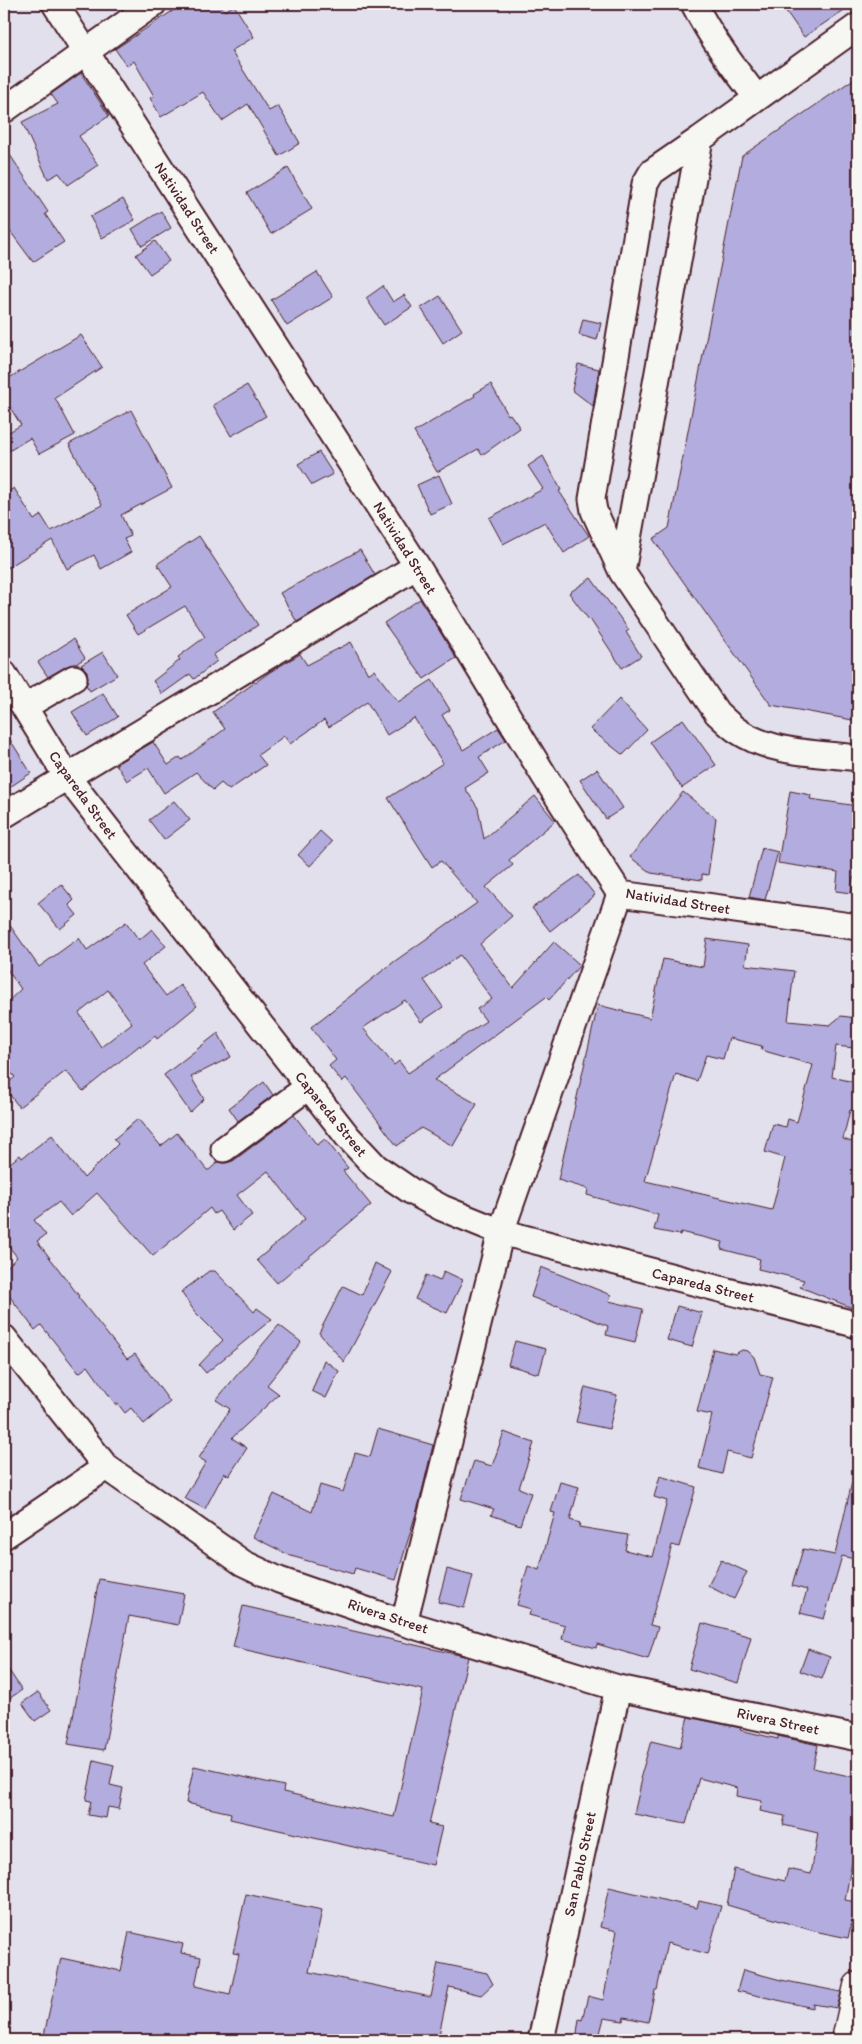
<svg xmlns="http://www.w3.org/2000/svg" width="862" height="2044" font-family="Itim,sans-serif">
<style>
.building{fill:#b2adde;stroke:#4a1f2b;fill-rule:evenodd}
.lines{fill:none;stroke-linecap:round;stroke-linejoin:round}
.minor-casing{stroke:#4a1f2b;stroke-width:29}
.major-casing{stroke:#4a1f2b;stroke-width:31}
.minor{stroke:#f6f6f2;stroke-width:25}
.major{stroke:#f6f6f2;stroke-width:28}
.labels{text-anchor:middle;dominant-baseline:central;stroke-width:4.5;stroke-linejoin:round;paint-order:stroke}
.street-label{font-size:15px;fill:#4a1f2b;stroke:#f6f6f2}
</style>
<rect width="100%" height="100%" fill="#e2e0ec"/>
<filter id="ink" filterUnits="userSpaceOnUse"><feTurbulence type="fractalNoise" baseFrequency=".02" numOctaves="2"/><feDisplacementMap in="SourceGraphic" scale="10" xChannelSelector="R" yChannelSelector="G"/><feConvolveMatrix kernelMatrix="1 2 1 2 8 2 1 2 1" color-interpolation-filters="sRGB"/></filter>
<g filter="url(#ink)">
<!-- building -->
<path class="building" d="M183,4H220L225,11L234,5L254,37L231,51L269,111L278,106L300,143L279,156L248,104L222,121L203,92L161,117L150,98L154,96L134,61L127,66L115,49Z
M781,4H853L804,37Z
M81,73L109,116L79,136L98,165L68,185L59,173L48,179L22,122L58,104L51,94Z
M858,76V721L771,705L653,539L669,528L742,156Z
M4,146L48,212L45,214L64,242L33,262L4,223Z
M288,168L312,209L271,234L247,193Z
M123,199L135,220L102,238L90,217Z
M161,211L171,228L142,246L132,229Z
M155,241L169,261L150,274L136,255Z
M317,272L333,297L287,326L271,300Z
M383,286L393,302L404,295L412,307L384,325L366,298Z
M440,296L462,330L443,343L421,308Z
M583,319L601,323L597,340L579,335Z
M81,335L102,367L55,398L75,435L39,454L30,438L4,454V435L21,425L4,398V381Z
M578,364L599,369L593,406L572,390Z
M491,384L508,415L510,414L520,428L482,455L478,449L437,472L414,432L475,396L474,394Z
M247,385L266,416L231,436L213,405Z
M131,410L172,488L121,515L131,536L124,539L131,552L101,569L94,555L67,569L52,540L4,570V494L14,488L34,520L41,515L51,531L102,505L69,444Z
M319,452L333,474L312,485L298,464Z
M543,456L561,490L559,491L589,536L564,553L545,522L503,544L489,518L543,489L528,466Z
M439,475L452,504L430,514L417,485Z
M199,536L258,625L213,655L217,661L194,679L190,674L162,694L153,681L180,660L178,657L205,637L185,606L138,634L126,615L172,587L157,564Z
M360,550L375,575L297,622L280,593Z
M591,578L629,630L626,632L641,656L622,668L590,619L589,620L569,593Z
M420,599L456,658L424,679L384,623Z
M73,639L85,658L76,664L67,666L48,677L38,662Z
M351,642L368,674L374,670L398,702L432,680L450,710L442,715L463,750L498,728L506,740L479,757L489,773L465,788L478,808L484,839L535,796L555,821L509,860L513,865L486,887L512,916L480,944L513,988L554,942L580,965L549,1000L546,997L434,1080L477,1104L453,1146L421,1128L397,1146L346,1078L342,1082L329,1066L336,1060L311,1027L395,961L477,903L441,861L432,867L388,798L443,763L414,718L387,735L367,702L329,727L324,720L290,744L284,736L258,755L266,765L229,790L221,783L213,790L196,772L164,793L148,768L127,781L116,764L153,742L168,765L180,757L182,760L225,729L213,712L270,672L300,654L307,665ZM460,955L492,999L477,1009L486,1021L408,1073L399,1061L394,1065L363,1028L405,1000L421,1022L443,1007L424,980Z
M103,652L117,675L90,691L86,685L88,678L87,671L81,665Z
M103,693L118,717L87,736L72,712Z
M619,699L647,730L623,755L590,729Z
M683,719L716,765L682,788L650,742Z
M4,730L31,773L4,791Z
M597,769L623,808L606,819L580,780Z
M790,791L811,795L810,799L858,806V878H853L851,893L836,891L838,872L778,863Z
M683,792L716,818L708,875L702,874V880L651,873L630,857Z
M174,801L190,820L164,840L149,820Z
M320,831L332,842L310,866L298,855Z
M762,848L778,852L765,900L749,897Z
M579,875L595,895L550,931L532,908Z
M61,884L74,900L69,905L77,915L60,929L38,903Z
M4,917L39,967L79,938L87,950L126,922L139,940L152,929L166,946L142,965L166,996L180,985L197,1006L157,1039L155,1036L141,1047L140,1045L83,1091L66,1071L19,1107L4,1087L15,1077L4,1065V1005L21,989L4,965ZM108,990L132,1023L101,1047L79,1013Z
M707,939L748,945L745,965L794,971L788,1021L830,1025L841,1016L857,1018L854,1048L836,1046L832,1077L858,1083V1112L850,1110L843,1139L858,1144V1299L855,1309L800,1287L804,1280L758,1269L760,1259L721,1249L723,1242L681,1232L680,1235L654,1230L658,1215L587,1195L588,1189L558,1180L598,1005L650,1018L663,959L703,967ZM729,1038L762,1046L761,1050L813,1065L797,1122L788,1119L786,1127L773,1124L765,1152L785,1158L772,1210L645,1181L676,1074L697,1081L706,1055L723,1059Z
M218,1033L231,1057L191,1077L204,1099L190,1112L164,1075Z
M264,1082L273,1095L238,1121L229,1108Z
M294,1115L317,1145L325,1139L348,1168L343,1171L371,1205L277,1283L257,1260L305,1219L268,1171L237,1195L252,1215L233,1230L219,1211L214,1214L210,1208L153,1256L97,1193L71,1216L59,1202L34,1220L46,1235L37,1241L79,1296L78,1297L127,1359L135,1354L170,1402L144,1424L131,1408L125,1413L118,1404L116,1405L88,1366L79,1373L41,1325L35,1330L4,1289V1270L17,1257L4,1240V1168L20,1155L22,1158L52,1135L84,1178L118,1144L114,1139L138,1119L161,1146L177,1133L207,1170H209L218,1162L225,1163L233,1161Z
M375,1263L392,1272L344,1362L319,1333L343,1286L362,1295Z
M541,1267L611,1295L609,1301L643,1309L635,1342L606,1335L608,1326L556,1305L555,1306L531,1297Z
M209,1271H215L254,1312L257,1308L272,1319L206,1373L199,1365L223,1340L195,1312L181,1292Z
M444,1271L463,1280L447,1313L415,1299L426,1275L440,1281Z
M677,1306L702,1313L692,1347L667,1340Z
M279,1325L301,1342L267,1385L279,1394L232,1438L247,1448L229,1476L224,1473L205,1509L184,1498L206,1462L199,1458L230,1409L216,1400Z
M515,1341L546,1349L539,1374L508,1365Z
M713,1349L735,1354L742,1350L748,1351L754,1357L760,1374L773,1377L751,1458L727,1452L722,1474L699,1468L712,1415L697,1412Z
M324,1360L339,1371L326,1398L312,1391Z
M585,1387L617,1395L609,1429L576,1422Z
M378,1429L433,1445L420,1500L396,1580L355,1568L353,1574L291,1556L253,1537L274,1494L312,1512L320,1485L343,1492L355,1453L370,1457Z
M504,1432L534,1443L519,1488L531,1493L520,1525L491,1515L494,1509L461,1499L474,1461L492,1466Z
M660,1476L696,1487L679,1547L672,1545L650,1625L658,1627L648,1659L597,1644L596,1648L562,1639L565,1625L529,1615L531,1609L517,1605L528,1566L539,1570L555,1513L551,1512L560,1482L579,1487L570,1520L580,1523L579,1527L628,1535L625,1550L653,1557L667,1501L654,1497Z
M852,1482H858V1560L842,1556L824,1619L800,1613L807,1590L792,1586L803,1549L835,1555Z
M721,1560L747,1572L734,1599L708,1586Z
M447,1569L473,1576L464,1608L438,1602Z
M99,1579L184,1594L178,1625L129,1616L104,1750L68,1744Z
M243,1606L468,1657L429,1824L442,1827L433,1865L230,1819L231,1813L186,1803L194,1766L284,1786L283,1792L394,1817L423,1690L233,1647Z
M702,1623L751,1637L738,1683L689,1669Z
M808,1649L830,1657L822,1679L800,1671Z
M4,1663L22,1690L4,1702Z
M38,1692L51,1710L35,1721L22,1703Z
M688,1717L741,1728L740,1730L778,1739V1736L818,1745L813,1768L858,1778V1846L855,1845L845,1900L856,1902L848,1938L814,1931L727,1905L734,1869L785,1881L788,1869L811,1874L818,1833L783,1825L785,1816L760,1811L762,1801L736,1796L737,1788L699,1778L686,1824L634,1814L642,1779H640L651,1741L680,1748Z
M94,1760L114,1765L110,1785L123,1788L119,1809L108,1807L106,1818L88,1815L91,1801L86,1800Z
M609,1887L697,1908L699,1901L721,1906L708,1954L667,1943L657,1990H655L648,2022L624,2017L623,2021L604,2018L599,2037L597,2036L596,2040H576L579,2019L582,2020L588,1996L603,2000L617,1931L600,1927Z
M246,1894L322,1910L309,1972L431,1997L438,1963L487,1973L493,1984L481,1995L449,1987L438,2040H43L61,1958L121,1971L129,1932L183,1944L181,1953L201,1957L195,1986L230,1994L239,1954L233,1953Z
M743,1970L781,1980L841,1992L837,2008L813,2004V2008L737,1991Z"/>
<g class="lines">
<defs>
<path id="minor" d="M55,4L417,566L545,777L620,894L858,927
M694,4C711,38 734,68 757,98
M858,26L700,139L622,572L717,713C724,719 730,726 738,731C772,754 819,753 858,758
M4,110L153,4
M622,572L594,511L592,499L645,184L652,172L700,139
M4,674L67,777L348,1137L376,1167L411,1191L442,1208L501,1232L858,1325
M24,707L74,678
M4,815L417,566
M224,1149L308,1087
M4,1338L106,1467L243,1563L279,1580L404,1623L618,1688L858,1738
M4,1536L106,1467
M404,1623L501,1232L620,894
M541,2040L618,1688"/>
<path id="major" d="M846,2040L858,1986"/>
</defs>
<!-- minor casing -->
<use href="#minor" class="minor-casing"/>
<!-- major casing -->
<use href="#major" class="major-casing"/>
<!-- minor -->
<use href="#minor" class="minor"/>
<!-- major -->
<use href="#major" class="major"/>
</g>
</g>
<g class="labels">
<!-- street labels -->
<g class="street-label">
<text transform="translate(187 208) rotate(57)">Natividad Street</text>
<text transform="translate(405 548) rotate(58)">Natividad Street</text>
<text transform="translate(83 795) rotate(54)">Capareda Street</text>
<text transform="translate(678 901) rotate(9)">Natividad Street</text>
<text transform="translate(331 1114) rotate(51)">Capareda Street</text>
<text transform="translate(703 1285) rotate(14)">Capareda Street</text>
<text transform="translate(388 1616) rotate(18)">Rivera Street</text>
<text transform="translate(778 1721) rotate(12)">Rivera Street</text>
<text transform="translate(580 1864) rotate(-78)">San Pablo Street</text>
</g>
</g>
<!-- margin -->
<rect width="862" height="2044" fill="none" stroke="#f6f6f2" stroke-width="20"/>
<rect x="10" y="10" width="842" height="2024" fill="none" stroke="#4a1f2b" stroke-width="2" filter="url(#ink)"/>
</svg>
